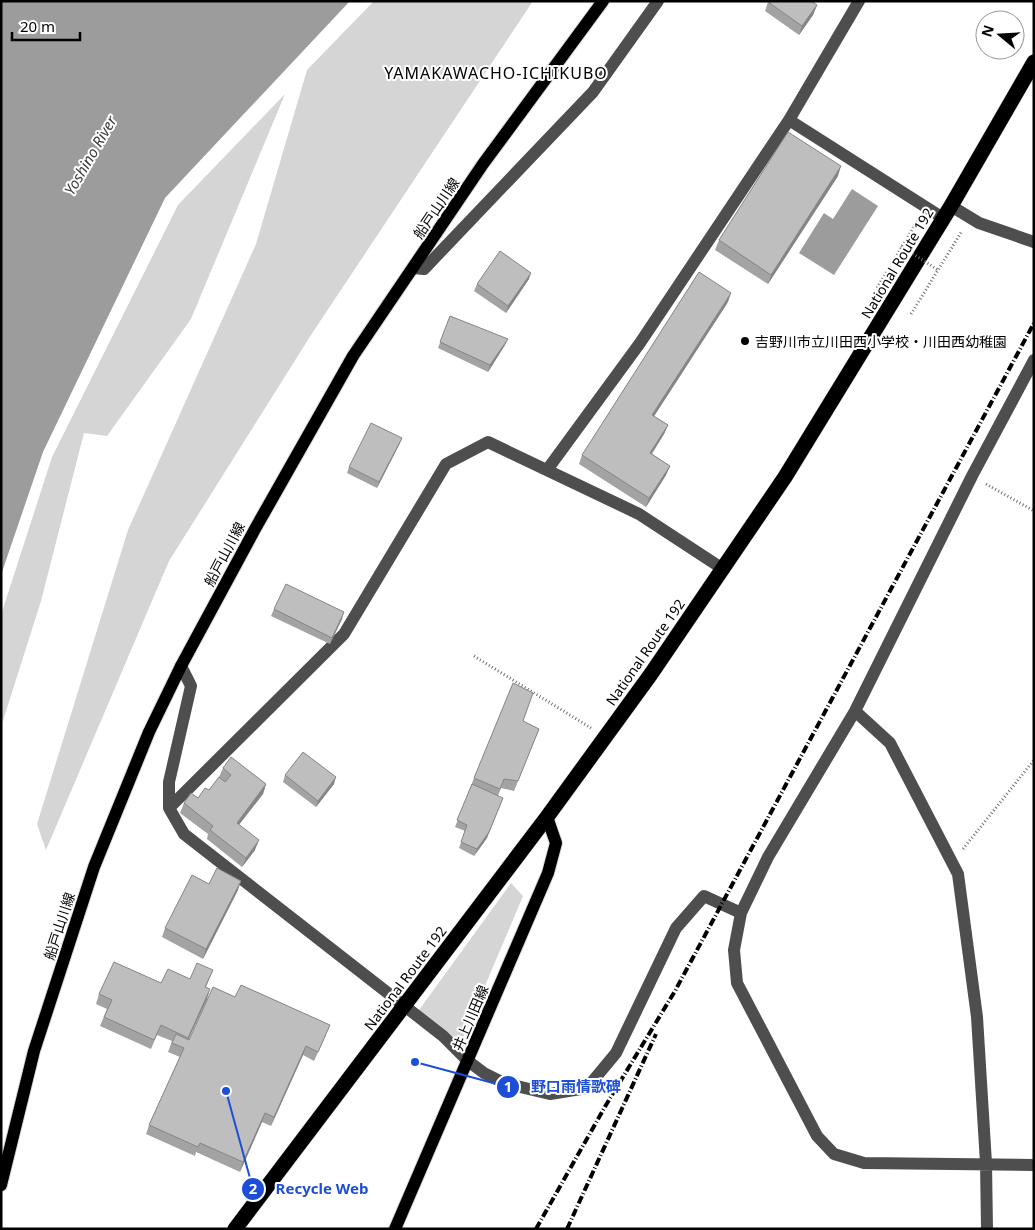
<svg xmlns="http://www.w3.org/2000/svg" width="1035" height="1230" font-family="'Noto Sans','Noto Sans JP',sans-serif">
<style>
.green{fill:#d5d5d5}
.water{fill:#9c9c9c}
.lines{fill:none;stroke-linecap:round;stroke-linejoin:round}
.major-casing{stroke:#dbdbdb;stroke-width:14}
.highway-casing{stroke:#dbdbdb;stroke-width:16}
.path{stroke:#707070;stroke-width:3;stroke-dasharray:1 2.5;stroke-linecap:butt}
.minor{stroke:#4e4e4e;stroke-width:12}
.major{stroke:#000;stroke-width:12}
.highway{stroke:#000;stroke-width:15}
.rail{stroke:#000;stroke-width:4;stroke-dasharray:8 2.5 1 2.5;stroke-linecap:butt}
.path-bridge{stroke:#707070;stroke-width:3;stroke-dasharray:1 2.5;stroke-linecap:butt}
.wall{fill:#a3a3a3}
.shaded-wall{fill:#858585}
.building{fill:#bebebe;stroke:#858585}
.poi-dot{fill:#000;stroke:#fff;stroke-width:2}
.labels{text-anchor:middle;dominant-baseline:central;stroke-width:4;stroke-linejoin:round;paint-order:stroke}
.street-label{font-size:14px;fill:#000;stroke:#fff}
.poi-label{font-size:14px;fill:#000;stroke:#fff;text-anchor:start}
.water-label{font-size:15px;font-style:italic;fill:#3d3d3d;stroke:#fff}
.quarter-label{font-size:16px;letter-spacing:1px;fill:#000;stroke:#fff}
.leader{fill:none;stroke:#1d4ed8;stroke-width:2}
.callout-dot{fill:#1d4ed8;stroke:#fff;stroke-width:2}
.mark-label{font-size:15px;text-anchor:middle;font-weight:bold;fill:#fff}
.callout-label{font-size:15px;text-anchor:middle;font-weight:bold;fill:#1d4ed8;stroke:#fff;stroke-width:4;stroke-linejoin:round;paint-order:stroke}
</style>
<rect width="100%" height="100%" fill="#fff"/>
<!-- green -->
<path class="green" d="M374,1H533L311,335L169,561L46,850L37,824L128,530L256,244L307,70Z
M285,94L191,319L107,436L84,433L41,601L1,727V615L52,457L178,205Z
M511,883L523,896L460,1045L419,1010Z"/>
<!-- water -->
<path class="water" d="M1,1H350L165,198L43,452L1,575Z
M852,189L878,206L834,275L799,253L824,213L833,219Z"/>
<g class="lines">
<defs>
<path id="major" d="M1,1185L34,1051L94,867L149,732L181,666L255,529L353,356L483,164L603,1
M395,1229L548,873L556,843L547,817"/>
<path id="highway" d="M235,1229L547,817L651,674L785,477L951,206L1034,62"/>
</defs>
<!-- major casing -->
<use href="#major" class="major-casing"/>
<!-- highway casing -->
<use href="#highway" class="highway-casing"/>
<!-- path -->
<path class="path" d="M877,288L918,220
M911,314L962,231
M986,484L1034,511
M474,656L591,728
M963,849L1034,760"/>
<!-- minor -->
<path class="minor" d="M789,120L943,218
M951,206L979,223L1034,242
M413,268L424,269L593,92L658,1
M1034,360L972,476L855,711L768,857L741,913L734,950L737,983L817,1136L834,1154L864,1163L1034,1165
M547,470L640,343L789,120L859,1
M181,666L191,686L169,782V808L184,834L443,1036L468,1061L484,1073L504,1083L550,1094L587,1088L616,1053L676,928L704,896L741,913
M855,711L890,743L958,874L977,1017L986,1163L987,1229
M169,808L344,634L446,464L488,442L639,514L723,569"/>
<!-- major -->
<use href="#major" class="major"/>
<!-- highway -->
<use href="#highway" class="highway"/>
<!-- rail -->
<path class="rail" d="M536,1229L606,1105L675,991L1034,323
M567,1229L656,1034"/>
<!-- path-bridge -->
<path class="path-bridge" d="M901,246L938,270"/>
</g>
<!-- wall -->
<path class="wall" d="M768,2L817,5L813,15L799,35L765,11Z
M838,176L768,284L715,250L719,240Z
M529,279L506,313L474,291L477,284Z
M728,302L654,416L668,425L664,434L652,454L670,466L666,475L646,507L579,464L582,455Z
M450,316L505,345L488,372L438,348Z
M402,438L399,445L377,488L347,473L349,467Z
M274,609L342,619L330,644L271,616Z
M523,721L539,729L514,791L501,788L498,796L487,838L474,856L459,848L465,831L455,827L474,778Z
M223,768L266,784L263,794L239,825L255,850L242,867L207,839L208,834L180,813L184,803L198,798L209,790L219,777Z
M285,775L334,784L316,807L283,782Z
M209,884L238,890L203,959L162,937L165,928Z
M213,970L206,987L207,999L188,1039L189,1040L235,997L326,1035L314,1061L303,1055L271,1126L262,1122L240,1172L196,1152L195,1156L146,1134L149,1125L180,1057L168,1052L172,1041L157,1035L151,1049L100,1026L107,1009L96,1004L99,994L161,983L190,979Z"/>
<!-- shaded-wall -->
<path class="shaded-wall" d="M817,5L813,15L799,35L802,26Z
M841,166L838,176L768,284L771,275Z
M531,273L529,279L506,313L508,306Z
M731,293L728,302L649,424L652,415Z
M508,339L505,345L488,372L490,365Z
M668,425L664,434L646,462L650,453Z
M402,438L399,445L377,488L379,482Z
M670,466L666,475L646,507L649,498Z
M344,612L342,619L330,644L332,638Z
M336,777L334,784L316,807L318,801Z
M266,784L263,794L233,832L237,823Z
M503,798L487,838L474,856L477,849Z
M259,840L255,850L242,867L246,858Z
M241,881L238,890L203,959L206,949Z
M210,989L207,999L185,1047L188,1038Z
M306,1046L303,1055L271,1126L274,1117Z
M265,1113L262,1122L240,1172L243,1162Z"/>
<!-- building -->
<path class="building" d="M769,1H811L817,5L802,26L768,2Z
M788,132L841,166L771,275L719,240Z
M500,251L531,273L508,306L477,284Z
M699,272L731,293L652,415L668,425L650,453L670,466L649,498L582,455Z
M450,316L508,339L490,365L440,342Z
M371,423L402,438L379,482L349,467Z
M286,584L344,612L332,638L274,609Z
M513,683L533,693L523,721L539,729L518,781L504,779L500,789L474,778Z
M303,752L336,777L318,801L285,775Z
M231,757L266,784L237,823L259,840L246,858L210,830L213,826L184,803L191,793L198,798L205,788L209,790L219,777L225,782L231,775L223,768Z
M472,784L503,798L489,832L477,849L461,842L467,825L457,820Z
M217,868L241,881L206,949L165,928L192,875L209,884Z
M114,962L161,983L168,969L190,979L197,963L213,970L205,987L210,989L188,1038L161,1025L154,1040L104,1017L112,1000L99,994Z
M241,985L330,1025L318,1052L306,1046L274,1117L265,1113L243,1162L200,1143L198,1147L149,1125L184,1048L172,1043L176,1034L189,1040L213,987L235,997Z"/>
<!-- markers -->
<circle class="poi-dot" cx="745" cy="341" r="5"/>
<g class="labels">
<!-- street labels -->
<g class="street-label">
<text transform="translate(436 208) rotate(-56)">船戸山川線</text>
<text transform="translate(897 263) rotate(-59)">National Route 192</text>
<text transform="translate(224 554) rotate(-62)">船戸山川線</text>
<text transform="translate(645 652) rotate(-55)">National Route 192</text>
<text transform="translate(59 926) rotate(-72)">船戸山川線</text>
<text transform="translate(405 978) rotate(-53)">National Route 192</text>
<text transform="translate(470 1018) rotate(-67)">井上川田線</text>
</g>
<!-- poi labels -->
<g class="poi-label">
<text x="755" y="341">吉野川市立川田西小学校・川田西幼稚園</text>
</g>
<!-- water labels -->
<g class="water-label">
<text transform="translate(90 155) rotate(-60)">Yoshino River</text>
</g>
<!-- quarter labels -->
<g class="quarter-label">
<text x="496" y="73">YAMAKAWACHO-ICHIKUBO</text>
</g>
</g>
<!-- callouts -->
<path class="leader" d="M415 1062L508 1087M226 1091L253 1189"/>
<g class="callout-dot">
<circle cx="415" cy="1062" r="5"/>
<circle cx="226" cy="1091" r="5"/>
<circle cx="508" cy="1087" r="12"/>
<circle cx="253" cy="1189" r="12"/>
</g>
<g class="mark-label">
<text x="508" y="1092">1</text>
<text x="253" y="1194">2</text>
</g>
<g class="callout-label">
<text x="576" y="1092">野口雨情歌碑</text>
<text x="322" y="1194">Recycle Web</text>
</g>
<!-- border -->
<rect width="1035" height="1230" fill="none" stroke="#000000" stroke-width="5"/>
<!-- north arrow -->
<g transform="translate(1000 35) rotate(288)"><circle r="24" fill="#ffffff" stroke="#999999"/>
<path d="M0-4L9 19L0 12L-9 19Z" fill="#000000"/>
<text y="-8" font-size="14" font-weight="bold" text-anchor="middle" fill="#000000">N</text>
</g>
<!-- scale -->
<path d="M12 32v8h68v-8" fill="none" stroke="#000000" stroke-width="2.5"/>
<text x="20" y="32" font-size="15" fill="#000000" stroke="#ffffff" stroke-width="4" paint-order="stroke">20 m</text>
</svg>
